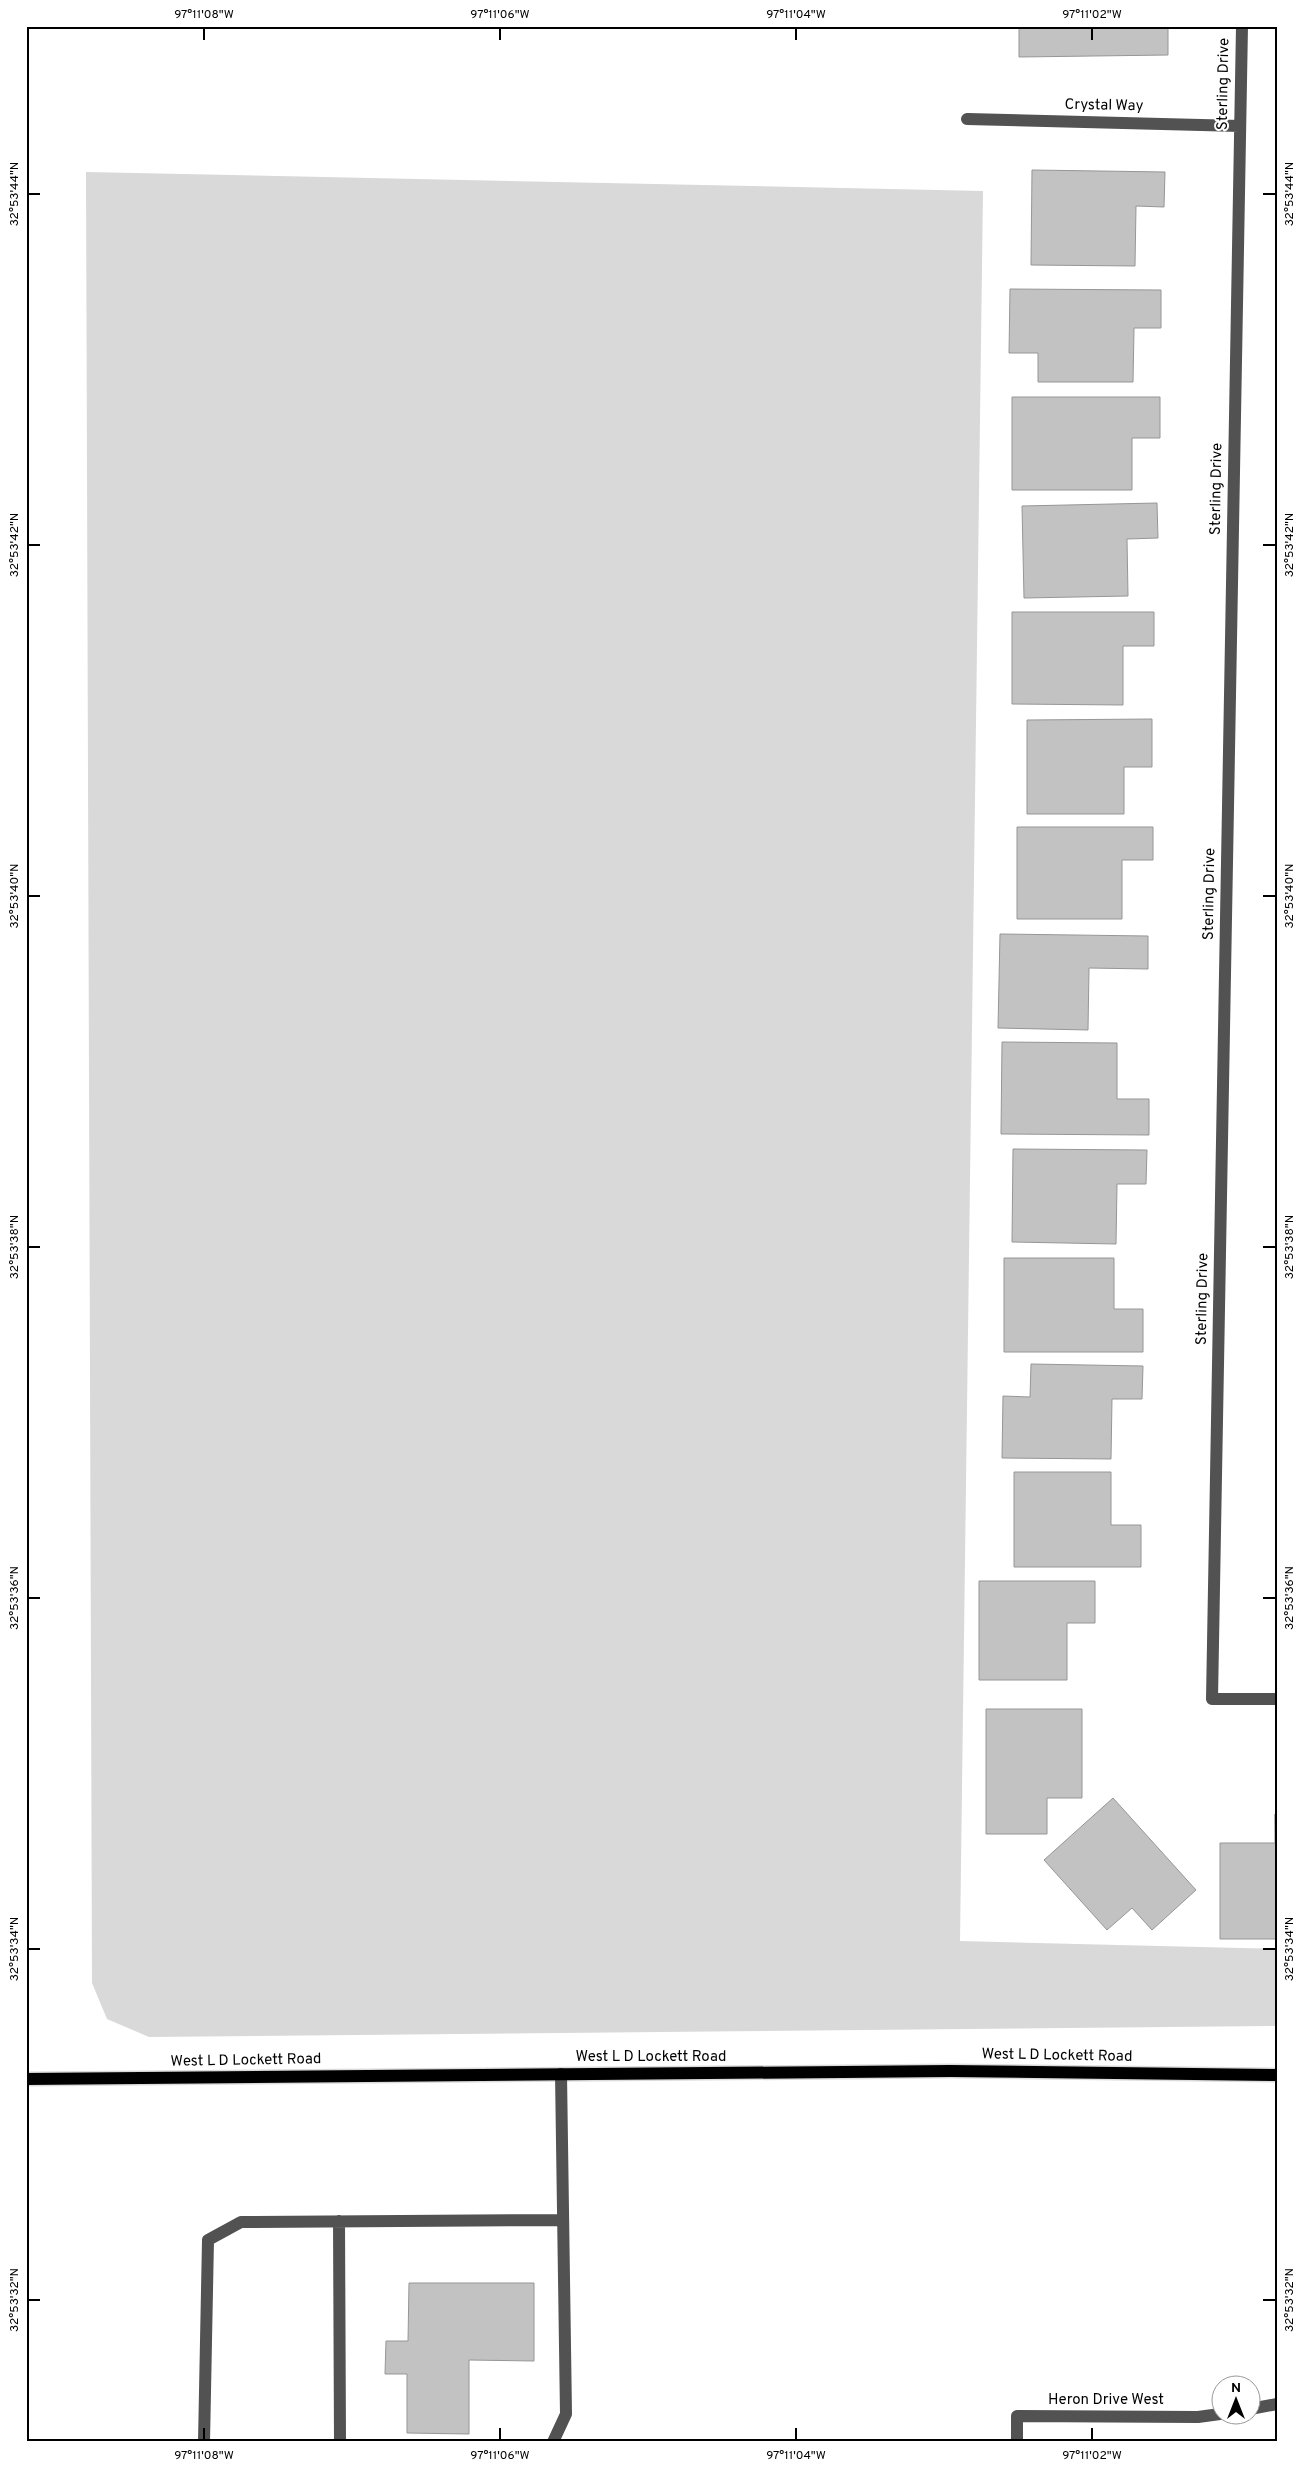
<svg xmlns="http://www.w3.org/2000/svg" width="1303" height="2468" font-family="Overpass,sans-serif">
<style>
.grass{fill:#d9d9d9}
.building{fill:#c2c2c2;stroke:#969696}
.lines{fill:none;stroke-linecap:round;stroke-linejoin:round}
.major-casing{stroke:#dbdbdb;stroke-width:15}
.minor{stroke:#525252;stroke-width:12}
.major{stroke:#000;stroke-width:12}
.ticks{fill:none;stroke:#000;stroke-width:2}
.labels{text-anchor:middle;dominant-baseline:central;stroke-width:4;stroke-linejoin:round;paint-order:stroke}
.street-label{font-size:15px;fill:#000;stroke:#fff}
.neatline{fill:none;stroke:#000;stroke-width:2}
.ticks-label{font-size:12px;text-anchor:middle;fill:#000}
</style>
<rect width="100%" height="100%" fill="#fff"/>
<!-- grass -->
<path class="grass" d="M86,172L983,191L960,1941L1277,1949V2026L149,2037L107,2019L92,1983Z"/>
<!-- building -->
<path class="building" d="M1019,26H1168V55L1019,57Z
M1032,170L1165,172L1164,207L1136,206L1135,266L1031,265Z
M1010,289L1161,290V328H1134L1133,382H1038V353H1009Z
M1012,397H1160V438H1132V490H1012Z
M1157,503L1158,538L1127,539L1128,596L1024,598L1022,506Z
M1012,612H1154V646H1123V705L1012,704Z
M1152,719V767H1124V814H1027V720Z
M1017,827H1153V860H1122V919H1017Z
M1000,934L1148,936V969L1089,968L1088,1030L998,1028Z
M1002,1042L1117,1043V1099H1149V1135L1001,1134Z
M1013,1149L1147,1150L1146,1184H1117L1116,1244L1012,1242Z
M1004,1258H1114V1309H1143V1352H1004Z
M1031,1364L1143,1366L1142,1399H1112L1111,1459L1002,1458L1003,1396L1030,1397Z
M1014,1472H1111V1525H1141V1567H1014Z
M979,1581H1095V1623H1067V1680H979Z
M986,1709H1082V1798H1047V1834H986Z
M1113,1798L1196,1890L1152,1930L1132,1908L1107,1930L1044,1860Z
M1275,1814L1277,1939H1220V1843H1275Z
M409,2283H534V2361L469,2360V2434L407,2433V2374H385L386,2341H408Z"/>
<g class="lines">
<defs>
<path id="major" d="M26,2079L950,2071L1277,2075"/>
</defs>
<!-- major casing -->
<use href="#major" class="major-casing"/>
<!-- minor -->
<path class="minor" d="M1242,26L1212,1699H1277
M967,119L1240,126
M339,2221L340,2442
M1250,2409L1277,2404
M204,2442L208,2240L241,2222L563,2220
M553,2442L566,2414L561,2074
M1017,2442V2416L1198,2417L1220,2414"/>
<!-- major -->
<use href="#major" class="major"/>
</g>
<!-- ticks -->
<path class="ticks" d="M204,28V40M500,28V40M796,28V40M1092,28V40M28,194H40M1263,194H1276M28,545H40M1263,545H1276M28,896H40M1263,896H1276M28,1247H40M1263,1247H1276M28,1598H40M1263,1598H1276M28,1949H40M1263,1949H1276M28,2300H40M1263,2300H1276M204,2428V2440M500,2428V2440M796,2428V2440M1092,2428V2440"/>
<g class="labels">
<!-- street labels -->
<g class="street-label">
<text transform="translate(1224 84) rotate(-89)">Sterling Drive</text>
<text transform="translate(1104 106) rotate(1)">Crystal Way</text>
<text transform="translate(1217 489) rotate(-89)">Sterling Drive</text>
<text transform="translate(1210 894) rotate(-89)">Sterling Drive</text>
<text transform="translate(1203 1299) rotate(-89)">Sterling Drive</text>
<text transform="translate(1057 2056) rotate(1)">West L D Lockett Road</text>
<text x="651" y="2057">West L D Lockett Road</text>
<text transform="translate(246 2061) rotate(-1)">West L D Lockett Road</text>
<text x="1106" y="2400">Heron Drive West</text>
</g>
</g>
<!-- border -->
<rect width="1303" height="2468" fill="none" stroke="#ffffff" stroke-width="55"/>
<!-- north arrow -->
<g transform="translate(1236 2400)"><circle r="24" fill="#ffffff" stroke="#999999"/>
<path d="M0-4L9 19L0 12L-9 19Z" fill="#000000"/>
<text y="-8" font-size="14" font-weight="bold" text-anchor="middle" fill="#000000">N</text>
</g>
<rect x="28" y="28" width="1248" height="2412" class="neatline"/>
<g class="ticks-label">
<text x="204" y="18">97°11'08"W</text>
<text x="500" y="18">97°11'06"W</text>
<text x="796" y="18">97°11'04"W</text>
<text x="1092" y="18">97°11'02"W</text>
<text transform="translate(14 194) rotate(-90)" y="4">32°53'44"N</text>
<text transform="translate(1289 194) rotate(-90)" y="4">32°53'44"N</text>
<text transform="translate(14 545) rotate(-90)" y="4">32°53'42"N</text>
<text transform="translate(1289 545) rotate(-90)" y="4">32°53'42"N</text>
<text transform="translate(14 896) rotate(-90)" y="4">32°53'40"N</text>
<text transform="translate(1289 896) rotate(-90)" y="4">32°53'40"N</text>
<text transform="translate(14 1247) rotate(-90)" y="4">32°53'38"N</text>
<text transform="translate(1289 1247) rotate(-90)" y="4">32°53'38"N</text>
<text transform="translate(14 1598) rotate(-90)" y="4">32°53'36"N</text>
<text transform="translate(1289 1598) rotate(-90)" y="4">32°53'36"N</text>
<text transform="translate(14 1949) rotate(-90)" y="4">32°53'34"N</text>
<text transform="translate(1289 1949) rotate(-90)" y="4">32°53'34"N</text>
<text transform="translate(14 2300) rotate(-90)" y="4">32°53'32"N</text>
<text transform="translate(1289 2300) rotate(-90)" y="4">32°53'32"N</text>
<text x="204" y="2459">97°11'08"W</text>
<text x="500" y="2459">97°11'06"W</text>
<text x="796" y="2459">97°11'04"W</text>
<text x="1092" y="2459">97°11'02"W</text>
</g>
</svg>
